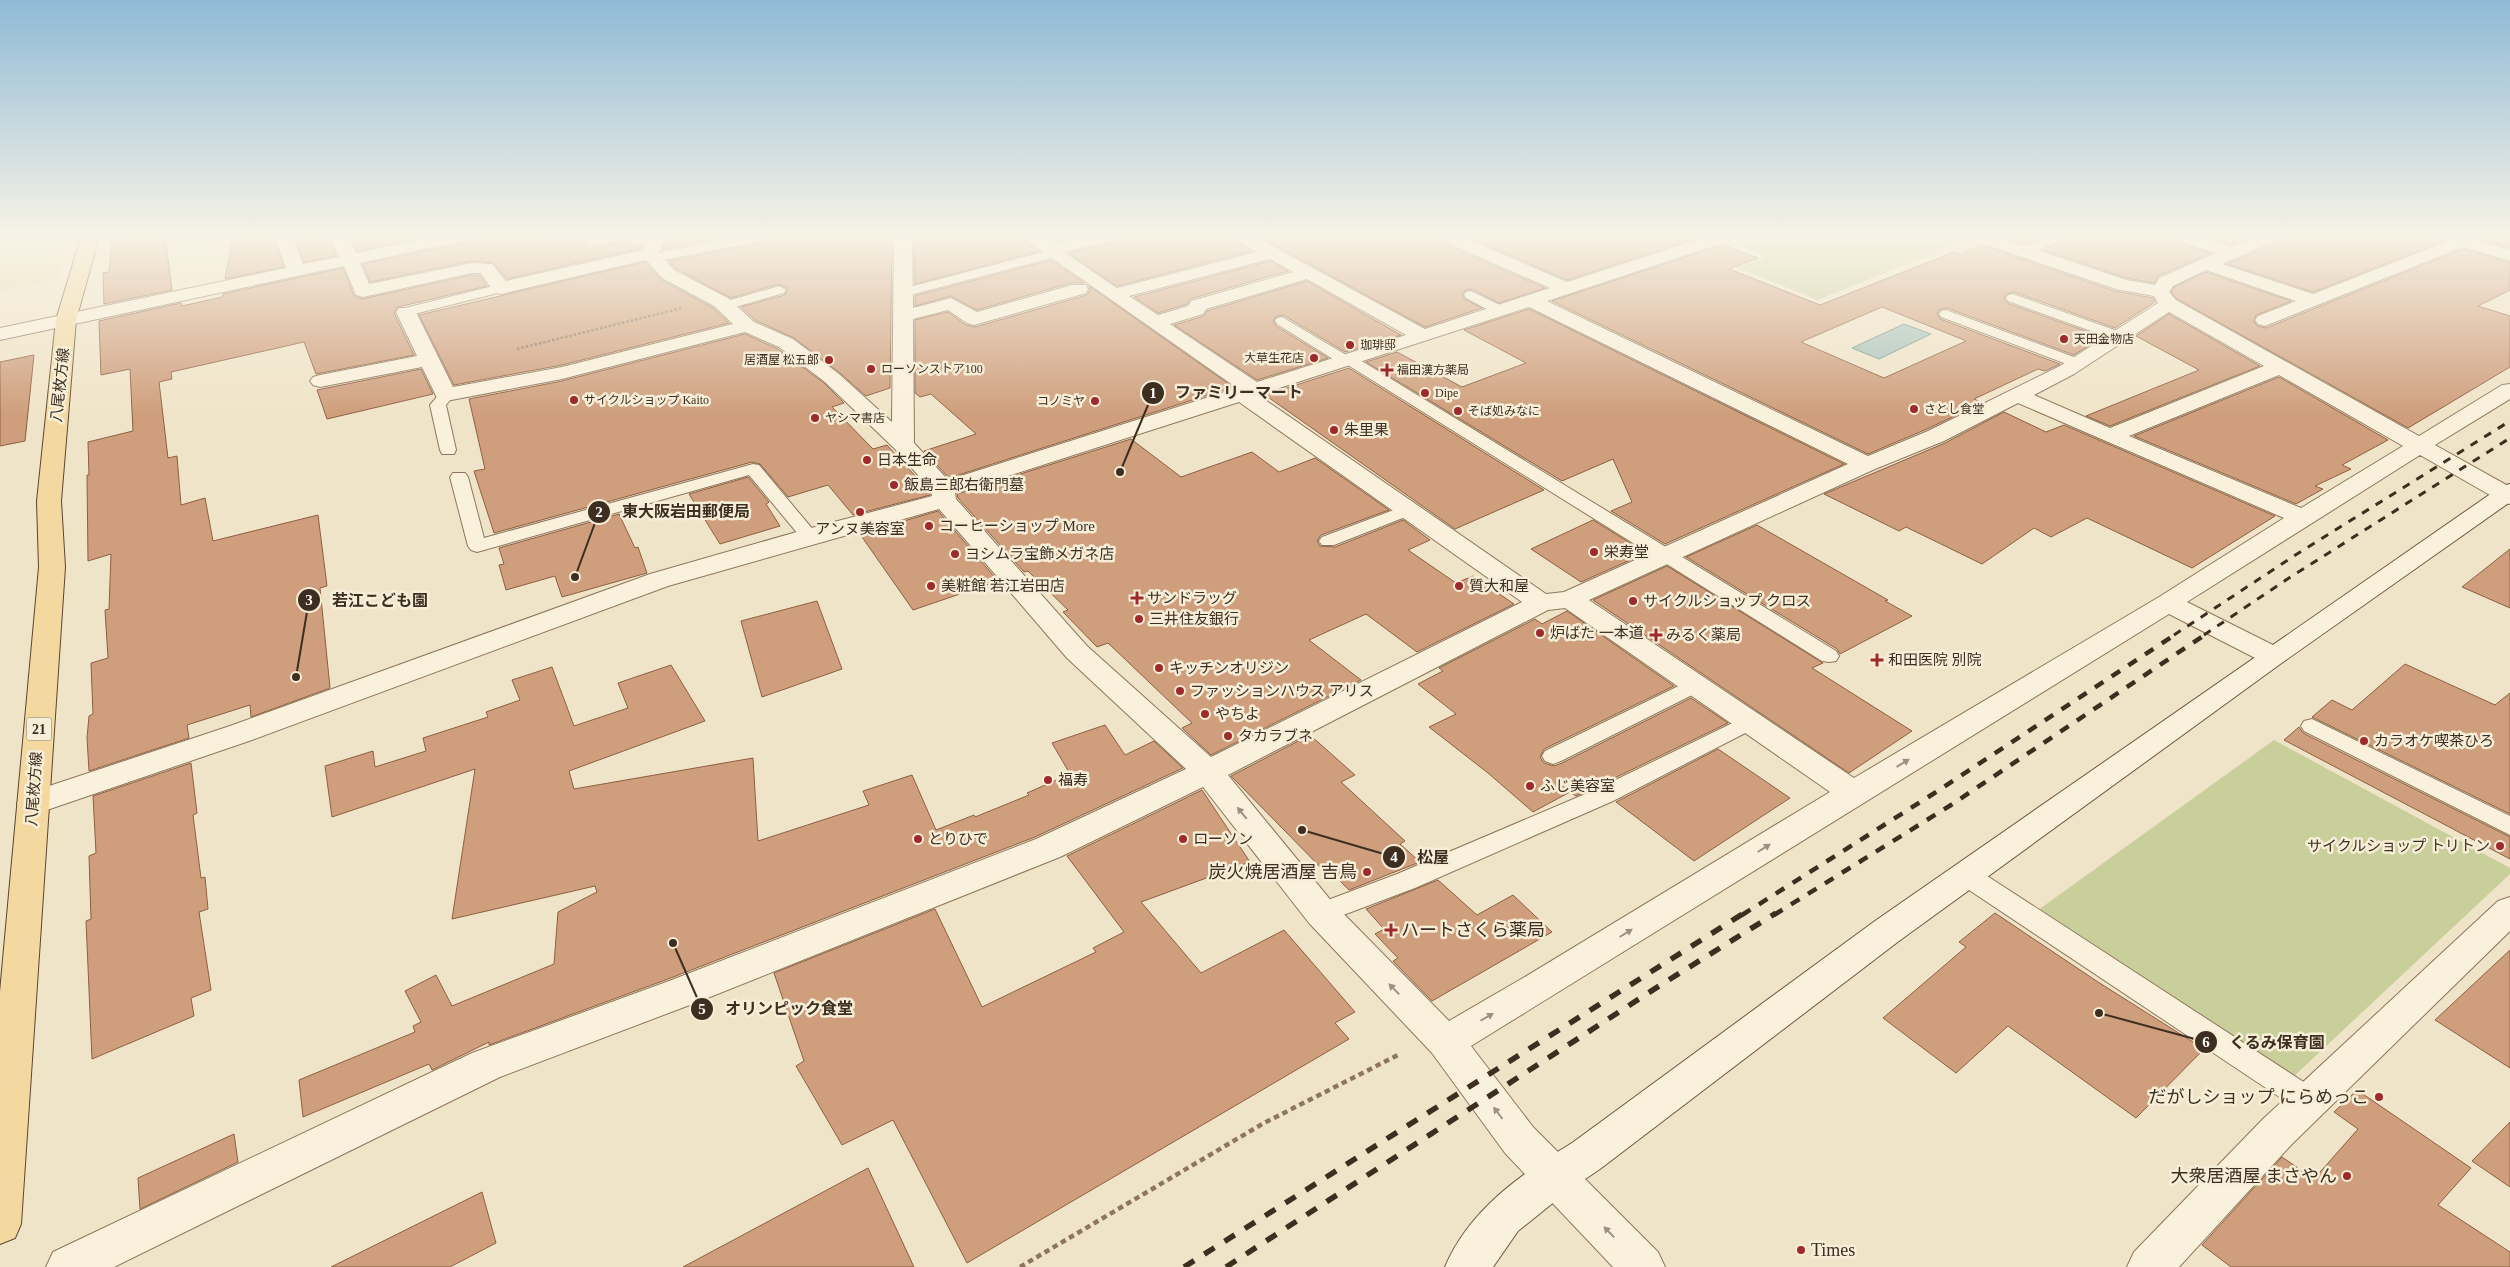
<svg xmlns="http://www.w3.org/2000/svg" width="2510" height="1267" font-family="'Times New Roman','Noto Sans JP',serif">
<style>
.farmland{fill:#e6deb5}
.green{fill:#c9cf9b}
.water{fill:#a9c4bc;stroke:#6f938a}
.building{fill:#cf9f7d;stroke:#8d5f41;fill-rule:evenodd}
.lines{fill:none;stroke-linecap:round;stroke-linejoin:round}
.lane-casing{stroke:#8d765c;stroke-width:2}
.street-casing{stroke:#8d765c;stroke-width:2}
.secondary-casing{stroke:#6f573f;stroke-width:2}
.primary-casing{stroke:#5b4430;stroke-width:2}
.path-far1{stroke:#8d765c;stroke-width:2.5;stroke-dasharray:2.5 2;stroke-linecap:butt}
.path{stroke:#8d765c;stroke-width:4.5;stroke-dasharray:5.5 4;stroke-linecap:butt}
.lane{fill:#faf1dc;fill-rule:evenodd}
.street{fill:#faf1dc;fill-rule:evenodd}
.secondary{fill:#faf1dc;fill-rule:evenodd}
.primary{fill:#f3d9a0;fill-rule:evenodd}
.rail-far2{stroke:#3d2e20;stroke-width:3;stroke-dasharray:8 8;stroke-linecap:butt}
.rail-far1{stroke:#3d2e20;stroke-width:4.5;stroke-dasharray:10 10;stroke-linecap:butt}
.rail{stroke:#3d2e20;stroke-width:5.5;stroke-dasharray:12 12;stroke-linecap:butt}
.oneway{fill:#9c907e}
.poi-dot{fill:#9e2a2b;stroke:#f7eed8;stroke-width:2}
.labels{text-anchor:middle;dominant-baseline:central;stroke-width:5;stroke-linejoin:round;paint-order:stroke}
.far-poi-label{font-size:12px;fill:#3d2e20;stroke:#f7eed8;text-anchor:start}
.shield{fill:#f7eed8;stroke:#756857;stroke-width:1}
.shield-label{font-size:14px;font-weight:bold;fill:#3d2e20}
.street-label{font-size:15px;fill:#3d2e20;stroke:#f7eed8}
.poi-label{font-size:15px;fill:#3d2e20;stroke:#f7eed8;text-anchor:start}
.near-poi-label{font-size:18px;fill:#3d2e20;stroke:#f7eed8;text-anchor:end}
.leader{fill:none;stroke:#3d2e20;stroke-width:2}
.callout-dot{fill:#3d2e20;stroke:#f7eed8;stroke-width:2}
.mark-label{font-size:15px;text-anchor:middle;font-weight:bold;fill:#fff}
.callout-label{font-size:16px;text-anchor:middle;font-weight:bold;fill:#3d2e20;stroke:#f7eed8;stroke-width:5;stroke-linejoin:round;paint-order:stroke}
</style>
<rect width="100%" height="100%" fill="#f0e4c8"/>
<!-- farmland -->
<path class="farmland" d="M0,237H70L59,276L50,282L0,291Z"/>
<!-- green -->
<path class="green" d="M1759,237H1935L1956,244L1818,300L1738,268L1767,257L1737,245Z
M2274,740L2510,868V874L2292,1078L2034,913Z"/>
<!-- water -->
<path class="water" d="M1904,324L1931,334L1879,359L1852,348Z"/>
<!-- building -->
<path class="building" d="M131,237H165L172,290L104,304L103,273L109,272L112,240Z
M233,237H273L284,267L225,279Z
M295,237H329L336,256L304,262Z
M351,237H424L357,251Z
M468,237H549V244L571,239L574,244L583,242L590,247L618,243L629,238L637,246L643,245L642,248L507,279L493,263L472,261L370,282L363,264L463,243Z
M676,237H725L662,250L668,239Z
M768,237H892L890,388L866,396L840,373L794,338L755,320L741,307L785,295L787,288L778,284L731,298L675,268L669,261L760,243Z
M914,237H1020L1039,251L915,284Z
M1116,237H1232L1252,251L1117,286L1069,253L1111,243Z
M1260,237H1438L1442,243L1545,288L1499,303L1472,289L1466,290L1462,294L1464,299L1482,308L1425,327Z
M1468,237H1700L1567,280Z
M2004,237H2045L2025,244Z
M2070,237H2173L2177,243L2211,253L2158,276L2154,283L2127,278L2043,250Z
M2207,237H2250L2231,245Z
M2281,237H2442L2444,241L2313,292L2227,264L2277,243Z
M2484,237H2510V248L2482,240Z
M1723,245L1758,258L1729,269L1820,305L1954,252L1960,254L1981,245L2115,291L2153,298L2155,302L2115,328L2014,292L2006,294L2004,299L2007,303L2102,337L2074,355L1947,308L1941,309L1937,313L1940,319L2060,364L2045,371L2038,369L1974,399L1982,403L1927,429L1868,454L1552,301ZM1882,307L1964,340L1966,341L1884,378L1801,342Z
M2463,249L2510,263V290L2478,306L2510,316V367L2408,428L2177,299L2171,292L2174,287L2206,272L2291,301L2256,315L2254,321L2257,326L2266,328Z
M1051,260L1084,283H1071L977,310L951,296L915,306V296Z
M1270,261L1288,271L1190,299L1187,304L1158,313L1134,297Z
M645,262L661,280L713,308L729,323L562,365L454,385L419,315Z
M343,268L354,296L362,299L472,275H480L487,286L398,307L394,313L414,355L316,374L304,342L171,372L172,379L159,382L168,458L177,456L181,505L205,498L213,541L318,515L327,586L320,588L330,688L251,717L250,705L187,725L189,738L89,771L87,738L89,716L93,714L91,663L108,658L105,610L109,609L111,554L88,561L87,475H89L88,442L133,431L130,369L101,375L99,321L181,303L182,306L222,297L223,294Z
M1307,281L1401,335L1345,352L1283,315L1277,316L1273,320L1276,326L1328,358L1257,380L1174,325L1204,316L1207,311Z
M1089,286L1233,387L949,478L924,451L976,434L931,394L920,397L915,393V320L948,312L966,325L975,327L1087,295L1090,290Z
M1529,309L1844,464L1665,544L1611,511L1632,502L1613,459L1562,481L1366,362L1397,352L1462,387L1526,363L1464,330Z
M2169,314L2260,366L2110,426L2086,416L2199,370L2136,336Z
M745,334L778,349L824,383L844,403L832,407L873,449L887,445L929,491L930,495L853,515L828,485L788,497L760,464L752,462L494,533L474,471L485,469L469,399L562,381Z
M34,355L25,441L0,446V362Z
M1349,368L1544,490L1455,529L1265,395Z
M421,369L433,394L327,419L317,390Z
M2279,377L2388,440L2342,465L2351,469L2315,486L2323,489L2296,504L2134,436Z
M2004,412L2046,432L2064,425L2275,516L2192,568L2087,518L2051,537L2034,528L1982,564L1906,527L1899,531L1824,494L1945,443Z
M1131,439L1181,477L1252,452L1279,472L1315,458L1389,510L1321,535L1317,541L1320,546L1335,547L1403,520L1430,540L1408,550L1456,583L1473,576L1514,604L1417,652L1366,614L1309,640L1361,680L1211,755L1182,728L1192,723L1108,643L1097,647L1063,612L1068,610L1028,571L1024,572L958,498L957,494Z
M748,477L769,502L766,504L780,526L720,544L689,494Z
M938,511L998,581L913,610L862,537L868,535L866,532Z
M619,514L635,548L638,547L647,573L562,597L555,576L506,590L499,565L504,564L499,548Z
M1593,520L1646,553L1581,582L1531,549Z
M1757,525L1888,600L1885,601L1912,616L1840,654L1837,649L1686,557Z
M2510,549V608L2462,587Z
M1667,566L1823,663L1812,668L1912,731L1849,773L1593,600Z
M817,601L842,669L762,697L741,621Z
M1567,611L1674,686L1544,749L1540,757L1544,763L1554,766L1562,763L1691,698L1728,723L1596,787L1576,796L1570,792L1533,812L1488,773L1429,727L1456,714L1418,684L1443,671L1439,668L1535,619L1542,624Z
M2405,664L2495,705L2510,693V814L2312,717L2332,700L2352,710Z
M671,665L705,721L569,771L574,789L753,758L758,841L869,805L863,791L912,775L936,830L974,815L975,817L1029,795L1027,793L1070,774L1052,743L1105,725L1125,755L1154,741L1183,768L1035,837L668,979L489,1045V1042L432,1070L429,1064L303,1117L299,1080L415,1032L413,1026L421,1022L405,991L436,975L452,1006L554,964L558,912L597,892L595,886L452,919L475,769L332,817L325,766L373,751L375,767L426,751L423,738L488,717L486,712L520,700L512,680L552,667L574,726L628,708L618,683Z
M2299,727L2303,733L2510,837V859L2284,740Z
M1310,735L1355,775L1341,782L1405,841L1400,844L1420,862L1349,890L1337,878L1333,880L1231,776Z
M1718,749L1790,798L1694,861L1616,802Z
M191,763L197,813L193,815L201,878L205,877L208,909L199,912L211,990L191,998L194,1016L92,1059L86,921L91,919L89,856L96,853L93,796Z
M1202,790L1250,862L1141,902L1201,973L1284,930L1355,1012L1335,1023L1349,1039L967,1263L893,1120L842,1145L796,1066L804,1061L774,973L935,909L982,1007L1096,952L1093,948L1124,932L1067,856Z
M1438,880L1477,915L1513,895L1552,932L1432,1001L1393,961L1398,958L1375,934L1384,929L1366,909Z
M1995,913L2098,982L2204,1049L2136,1118L2008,1026L1956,1073L1883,1018L1966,947L1959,942Z
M2510,950V1068L2435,1020Z
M2357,1090L2471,1168L2438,1205L2510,1252V1267H2231L2202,1245L2282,1157L2314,1179L2358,1129L2334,1112Z
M2510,1122V1187L2472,1161Z
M234,1134L238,1162L140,1209L138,1178Z
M868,1168L914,1267H683Z
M482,1192L496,1243L450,1267H331Z"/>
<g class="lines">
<defs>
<path id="lane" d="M734,237H766L760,241L654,262L648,258L654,254Z
M2050,237H2068L2029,254H2019L2018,251L2019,248Z
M1054,249L1060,253L1059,256L903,297L896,293L898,290Z
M501,284L508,288L506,291L406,316L399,312L401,309Z
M779,286L786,290L784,293L725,310L718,306L720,303Z
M1471,291L1506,308L1508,311L1501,315L1496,314L1466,298L1464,295L1466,292Z
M2013,294L2126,334L2128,337L2121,341L2116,340L2008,301L2006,298L2008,295Z
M1946,310L2082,360L2084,363L2077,367L2072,366L1941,317L1939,314L1941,311Z
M1282,317L1348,356L1355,357L1836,651L1839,656L1836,661L1829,662L1822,661L1348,365L1341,364L1277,324L1275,321L1277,318Z
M446,390L454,395L446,405L456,450L454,454H442L440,450L430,405L441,392Z
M753,464L759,465L815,532L818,536L815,540H803L749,475L477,552L471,550L468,546L450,477L453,473H465L468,477L484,538Z
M1407,505L1413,506L1416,510L1413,514L1334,545H1322L1319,541L1322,537Z
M1695,678L1702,680L1705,685L1702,690L1561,761L1553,764L1545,761L1542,756L1545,751Z
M1749,715L1757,717L1760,722L1757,727L1613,801L1415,888L1330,920L1321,923L1312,920L1308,913L1312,906L1397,874L1597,789Z
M2312,719L2510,816V835L2304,731L2301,726L2304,721Z
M1966,866L1975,868L2319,1092L2323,1101L2319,1110L2309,1114L2299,1110L1957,882L1954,875L1957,868Z"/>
<path id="street" d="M275,237H293L303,264L339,257L331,237H349L356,253L433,237H466L463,241L457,242L360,263L369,284L472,263L492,264L506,281L643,250L649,237H667L659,253L674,270L728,298L754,322L793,339L839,374L892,422L894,237H912L913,308L951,298L977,312L1072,285H1086L1088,289L1086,293L974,325L967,323L948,310L913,319L914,443L948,480L1237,388L1022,237H1042L1053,244L1083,237H1114L1111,241L1064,252L1117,288L1257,252L1234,237H1256L1425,329L1550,288L1443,241L1440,237H1463L1567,282L1706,237H1732L1729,241L1547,301L1868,456L1928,431L2060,366L2158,303L2154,296L2116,289L1975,241L1972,237H1998L2127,280L2155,285L2159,278L2216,253L2178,241L2175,237H2201L2231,247L2255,237H2279L2276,241L2222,264L2313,294L2446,242L2444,237H2482L2479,241L2510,250V261L2463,247L2265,326L2258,324L2255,320L2258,316L2296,301L2206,270L2173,286L2169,292L2176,300L2419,436L2502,385L2510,384V399L2435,445L2510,487V504L2502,502L2420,455L2187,602L2283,650L2287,656L2283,662L2273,665L2263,662L2169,614L1471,1046L1533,1127L1658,1252L1665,1267H1613L1505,1153L1432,1053L1309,923L1203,787L1060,857L695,1003L500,1077L114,1267H46L53,1252L472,1053L669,981L1036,839L1186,769L1067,658L939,509L668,586L252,740L44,811L33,814L22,811L17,803L22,795L230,726L650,574L800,531L932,496L931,490L895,449L825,382L779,347L745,332L562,379L446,401L438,400L422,367L320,387L313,385L310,381L313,377L320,375L417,356L396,312L399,308H413L416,312L453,387L562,367L733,324L714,306L662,278L646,260L501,294L494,292L481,273H472L363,297L356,295L344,266L0,340V328L286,268ZM1270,259L1293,272L1191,301L1188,306L1158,315L1129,296ZM1307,279L1406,335L1257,382L1170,324L1203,314L1206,309ZM1529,307L1848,464L1564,592L1546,594L1258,395ZM2169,312L2264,366L2110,428L2034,395L2074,374ZM2279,375L2403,446L2301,508L2129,436ZM1239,402L1522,602L1211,757L1087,646L956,499L955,493ZM2018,403L2284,518L2159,597L1854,778L1589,600L1875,469L1944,441ZM1565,608L1830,792L1523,978L1449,1021L1333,903L1228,775L1548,610Z
M582,237H621L618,241C608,243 595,243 585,241Z
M2510,897V931L2291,1145L2179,1267H2127L2134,1252L2263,1119L2498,901Z"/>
<path id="secondary" d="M2510,484V502L2283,662L1899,941L1600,1169L1569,1190L1518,1231L1493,1267H1445C1469,1210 1521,1174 1572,1143L1875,921L2502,486Z"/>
<path id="primary" d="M81,237H99L76,320L61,501L65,567L21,1224L15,1238L0,1244V992L39,567L37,501L56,320Z"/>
</defs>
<!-- lane casing -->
<use href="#lane" class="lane-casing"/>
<!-- street casing -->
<use href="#street" class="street-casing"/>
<!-- secondary casing -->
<use href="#secondary" class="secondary-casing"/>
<!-- primary casing -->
<use href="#primary" class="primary-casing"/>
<!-- path-far1 -->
<path class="path-far1" d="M517,349L682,308"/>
<!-- path -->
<path class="path" d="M1020,1267L1264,1123L1398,1055"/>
<!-- lane -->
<use href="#lane" class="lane"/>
<!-- street -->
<use href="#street" class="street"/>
<!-- secondary -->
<use href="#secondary" class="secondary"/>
<!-- primary -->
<use href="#primary" class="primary"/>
<!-- rail-far2 -->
<path class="rail-far2" d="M2174,635L2297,554L2510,421
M2204,635L2289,578L2510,438"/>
<!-- rail-far1 -->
<path class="rail-far1" d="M1742,915L1933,794L2176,634
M1774,915L1951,805L2206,634"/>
<!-- rail -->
<path class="rail" d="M1184,1267L1744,913
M1226,1267L1659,986L1776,913"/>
</g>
<!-- one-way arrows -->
<defs><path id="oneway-solid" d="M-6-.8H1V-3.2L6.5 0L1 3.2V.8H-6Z" transform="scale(1.25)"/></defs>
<g class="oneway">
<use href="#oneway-solid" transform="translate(1903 763) rotate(-31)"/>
<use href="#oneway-solid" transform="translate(1242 813) rotate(-129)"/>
<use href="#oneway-solid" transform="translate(1764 848) rotate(-32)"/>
<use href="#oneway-solid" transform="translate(1626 933) rotate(-32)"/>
<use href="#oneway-solid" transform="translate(1394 989) rotate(-134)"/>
<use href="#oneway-solid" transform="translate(1487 1017) rotate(-30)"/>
<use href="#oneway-solid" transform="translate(1498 1113) rotate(-127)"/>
<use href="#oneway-solid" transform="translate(1609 1232) rotate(-134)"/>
</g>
<!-- sky -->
<linearGradient id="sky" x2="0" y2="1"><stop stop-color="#8fbad6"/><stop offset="0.57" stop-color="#f8f3e6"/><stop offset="1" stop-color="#f8f3e6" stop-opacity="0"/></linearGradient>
<rect width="2510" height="414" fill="url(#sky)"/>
<!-- markers -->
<g class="poi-dot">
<circle cx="2064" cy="339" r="5"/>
<circle cx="1350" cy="345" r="5"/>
<circle cx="1314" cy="358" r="5"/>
<circle cx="829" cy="360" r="5"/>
<circle cx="871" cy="369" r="5"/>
<path d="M1384.5 362.5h5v5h5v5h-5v5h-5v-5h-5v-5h5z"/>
<circle cx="1425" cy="393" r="5"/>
<circle cx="574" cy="400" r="5"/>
<circle cx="1095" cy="401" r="5"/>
<circle cx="1914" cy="409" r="5"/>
<circle cx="1458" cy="411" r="5"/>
<circle cx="815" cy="418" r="5"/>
<circle cx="1334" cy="430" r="5"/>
<circle cx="867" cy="460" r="5"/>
<circle cx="894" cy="485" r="5"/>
<circle cx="860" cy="512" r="5"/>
<circle cx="929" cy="526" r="5"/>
<circle cx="1594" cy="552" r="5"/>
<circle cx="955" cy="554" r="5"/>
<circle cx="931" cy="586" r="5"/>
<circle cx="1459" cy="586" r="5"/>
<path d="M1134.5 590.5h5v5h5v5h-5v5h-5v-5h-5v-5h5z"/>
<circle cx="1633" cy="601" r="5"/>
<circle cx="1139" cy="619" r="5"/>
<circle cx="1540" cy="633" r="5"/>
<path d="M1653.5 627.5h5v5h5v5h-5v5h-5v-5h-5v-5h5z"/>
<path d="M1874.5 652.5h5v5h5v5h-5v5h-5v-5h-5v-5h5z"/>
<circle cx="1159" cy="668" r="5"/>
<circle cx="1180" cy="691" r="5"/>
<circle cx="1205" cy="714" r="5"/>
<circle cx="1228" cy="736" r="5"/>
<circle cx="2364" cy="741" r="5"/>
<circle cx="1048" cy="780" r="5"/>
<circle cx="1530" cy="786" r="5"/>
<circle cx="918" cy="839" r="5"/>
<circle cx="1183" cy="839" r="5"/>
<circle cx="2500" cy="846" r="5"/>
<circle cx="1367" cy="872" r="5"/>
<path d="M1388.5 922.5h5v5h5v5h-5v5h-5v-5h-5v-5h5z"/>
<circle cx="2379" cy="1097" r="5"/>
<circle cx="2347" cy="1176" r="5"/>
<circle cx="1801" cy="1250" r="5"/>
</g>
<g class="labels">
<!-- far-poi labels -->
<g class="far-poi-label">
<text x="2074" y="339">天田金物店</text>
<text x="1360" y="345">珈琲邸</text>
<text x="1304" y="358" text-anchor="end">大草生花店</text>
<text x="819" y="360" text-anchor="end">居酒屋 松五郎</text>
<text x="881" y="369">ローソンストア100</text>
<text x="1397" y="370">福田漢方薬局</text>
<text x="1435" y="393">Dipe</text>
<text x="584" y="400">サイクルショップ Kaito</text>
<text x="1085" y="401" text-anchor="end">コノミヤ</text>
<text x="1924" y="409">さとし食堂</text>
<text x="1468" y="411">そば処みなに</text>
<text x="825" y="418">ヤシマ書店</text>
</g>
<!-- shield labels -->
<rect class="shield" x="26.5" y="717.5" width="25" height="23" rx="4"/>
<g class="shield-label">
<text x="39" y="729">21</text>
</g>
<!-- street labels -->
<g class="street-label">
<text transform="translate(60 385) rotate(-84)">八尾枚方線</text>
<text transform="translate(34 789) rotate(-86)">八尾枚方線</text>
</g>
<!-- poi labels -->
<g class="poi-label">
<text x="1344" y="430">朱里果</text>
<text x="877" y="460">日本生命</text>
<text x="904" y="485">飯島三郎右衛門墓</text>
<text x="939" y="526">コーヒーショップ More</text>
<text x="860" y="529" text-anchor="middle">アンヌ美容室</text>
<text x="1604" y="552">栄寿堂</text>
<text x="965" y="554">ヨシムラ宝飾メガネ店</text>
<text x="941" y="586">美粧館 若江岩田店</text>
<text x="1469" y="586">質大和屋</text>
<text x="1147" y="598">サンドラッグ</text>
<text x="1643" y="601">サイクルショップ クロス</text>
<text x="1149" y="619">三井住友銀行</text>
<text x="1550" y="633">炉ばた 一本道</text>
<text x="1666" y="635">みるく薬局</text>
<text x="1888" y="660">和田医院 別院</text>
<text x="1169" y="668">キッチンオリジン</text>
<text x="1190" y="691">ファッションハウス アリス</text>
<text x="1215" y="714">やちよ</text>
<text x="1238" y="736">タカラブネ</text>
<text x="2374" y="741">カラオケ喫茶ひろ</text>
<text x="1058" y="780">福寿</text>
<text x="1540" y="786">ふじ美容室</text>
<text x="928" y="839">とりひで</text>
<text x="1193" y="839">ローソン</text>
<text x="2490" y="846" text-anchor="end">サイクルショップ トリトン</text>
</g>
<!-- near-poi labels -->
<g class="near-poi-label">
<text x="1357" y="872">炭火焼居酒屋 吉鳥</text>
<text x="1401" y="930" text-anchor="start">ハートさくら薬局</text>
<text x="2369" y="1097">だがしショップ にらめっこ</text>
<text x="2337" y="1176">大衆居酒屋 まさやん</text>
<text x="1811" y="1250" text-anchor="start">Times</text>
</g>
</g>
<!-- callouts -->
<path class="leader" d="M1120 472L1153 393M575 577L599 512M296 677L309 600M1302 830L1394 857M673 943L702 1009M2099 1013L2206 1042"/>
<g class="callout-dot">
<circle cx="1120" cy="472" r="5"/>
<circle cx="575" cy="577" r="5"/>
<circle cx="296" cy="677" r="5"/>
<circle cx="1302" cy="830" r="5"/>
<circle cx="673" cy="943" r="5"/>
<circle cx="2099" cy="1013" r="5"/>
<circle cx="1153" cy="393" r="12"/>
<circle cx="599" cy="512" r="12"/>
<circle cx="309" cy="600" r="12"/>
<circle cx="1394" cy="857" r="12"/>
<circle cx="702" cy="1009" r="12"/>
<circle cx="2206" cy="1042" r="12"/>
</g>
<g class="mark-label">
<text x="1153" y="398">1</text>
<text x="599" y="517">2</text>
<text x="309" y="605">3</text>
<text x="1394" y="862">4</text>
<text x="702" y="1014">5</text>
<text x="2206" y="1047">6</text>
</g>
<g class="callout-label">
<text x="1239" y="398">ファミリーマート</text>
<text x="686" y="517">東大阪岩田郵便局</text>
<text x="380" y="606">若江こども園</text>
<text x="1433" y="863">松屋</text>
<text x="789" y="1014">オリンピック食堂</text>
<text x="2277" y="1048">くるみ保育園</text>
</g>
</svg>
